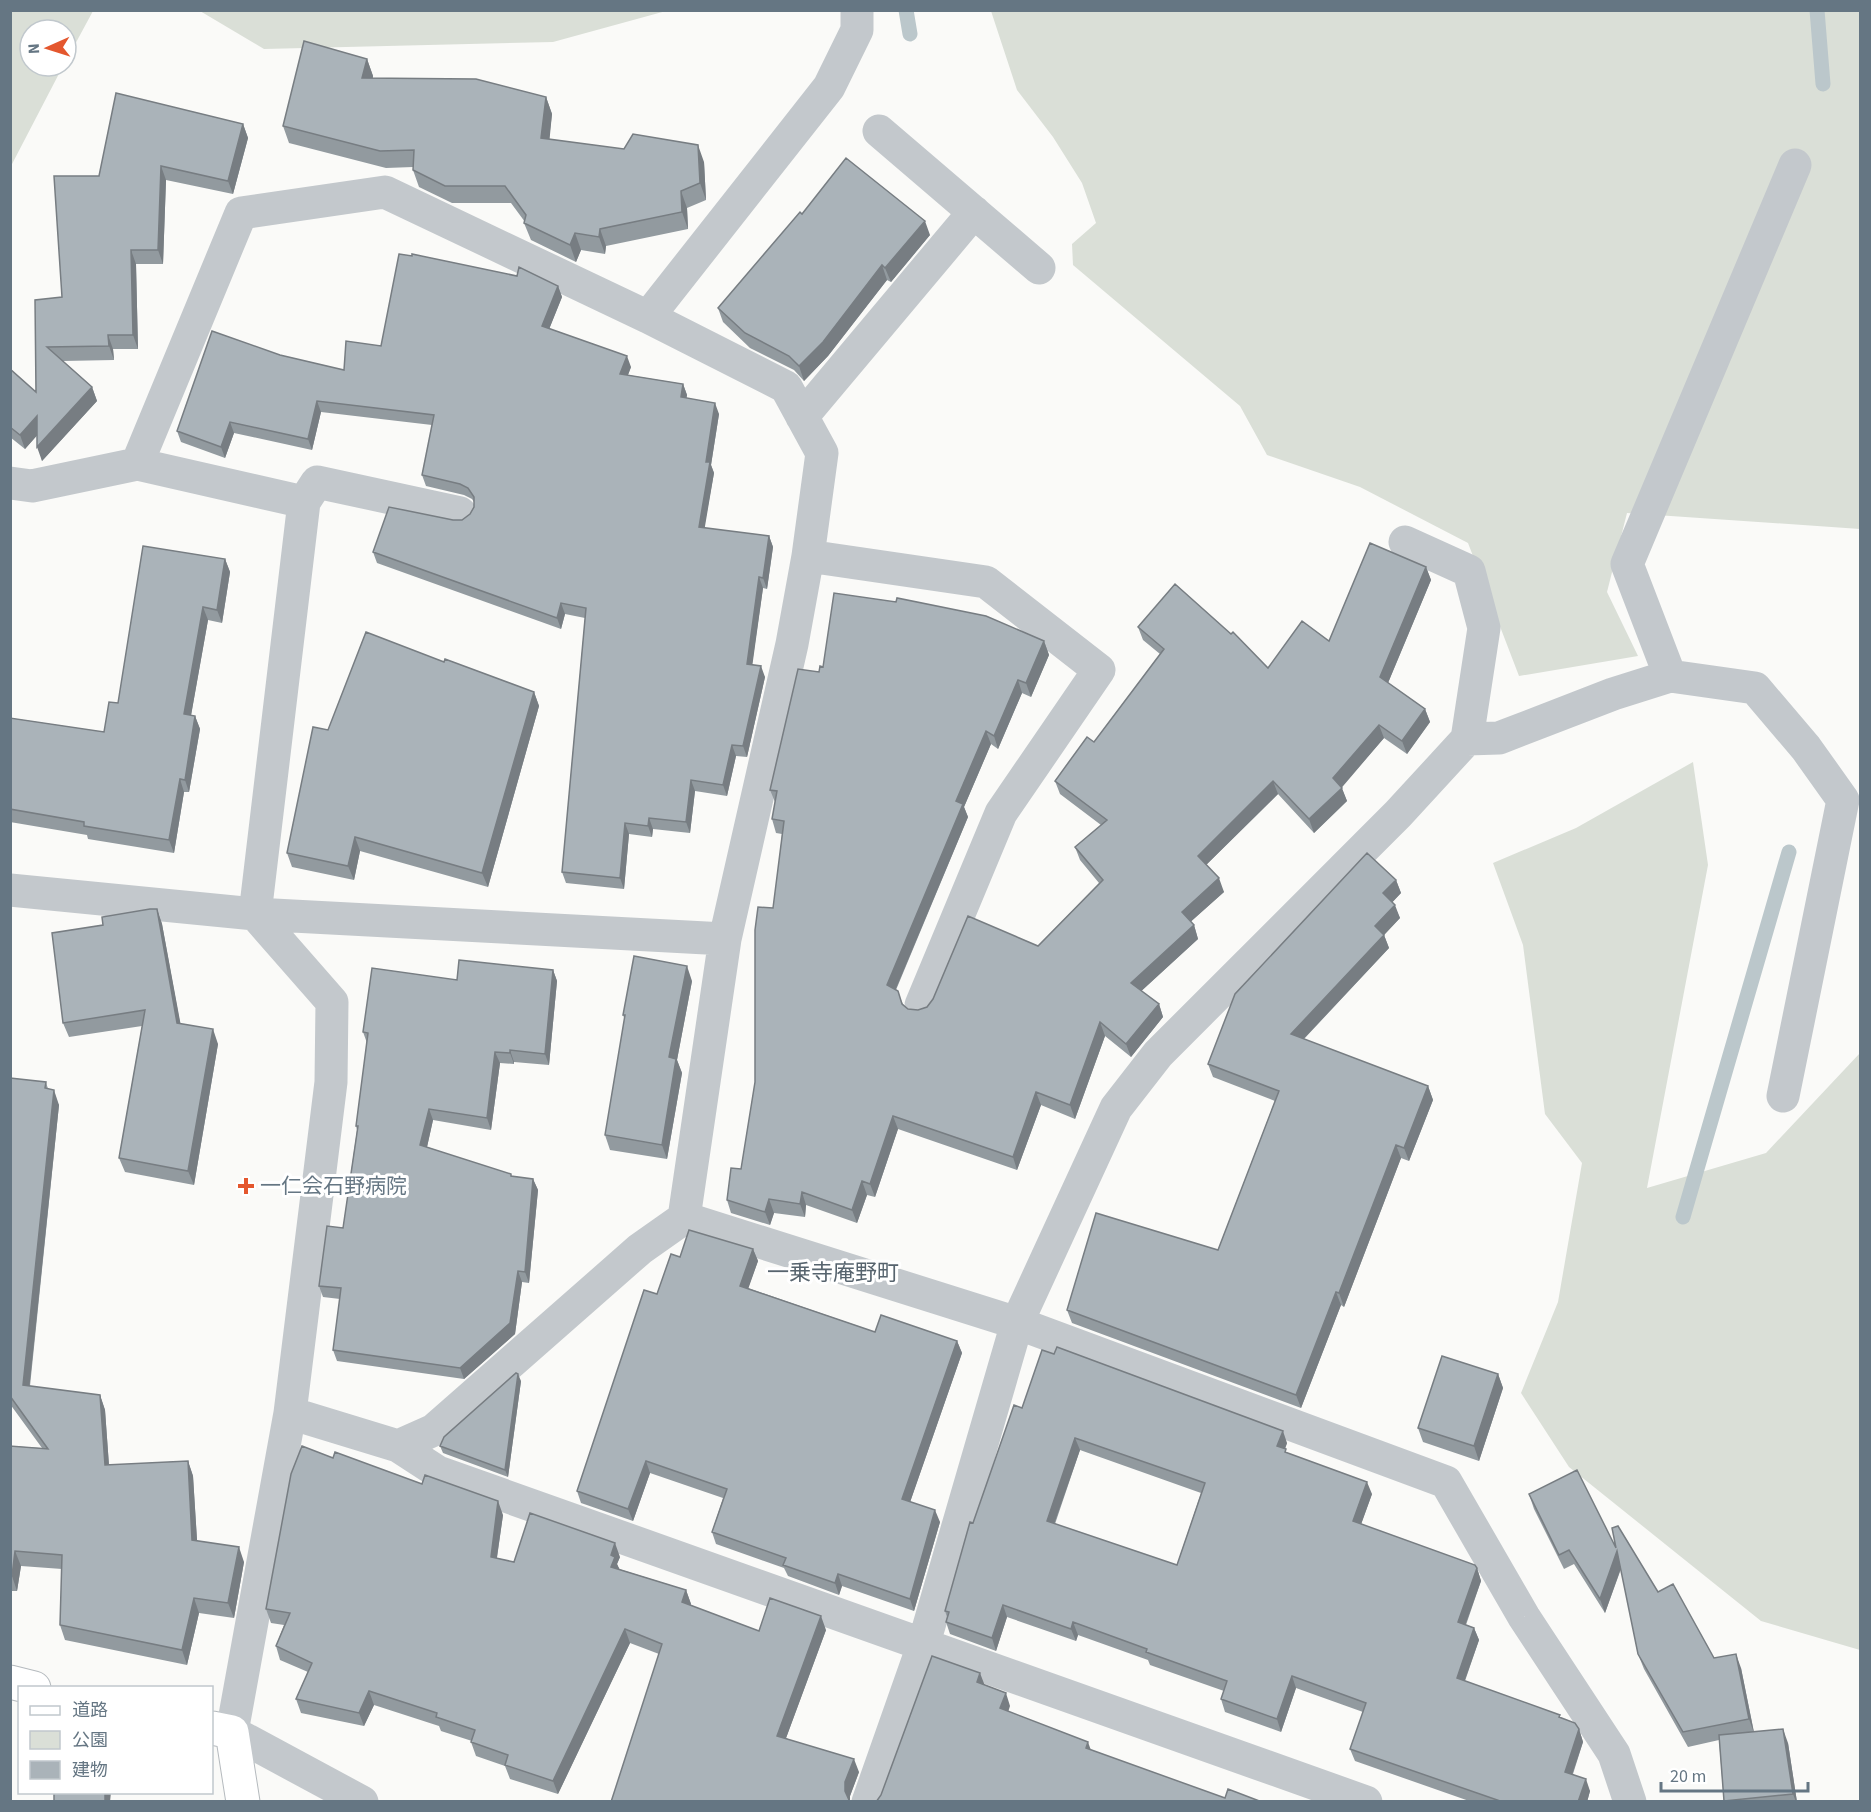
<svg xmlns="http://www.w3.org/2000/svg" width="1871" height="1812" font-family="'Source Sans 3','Noto Sans JP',sans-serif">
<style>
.green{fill:#dadfd7}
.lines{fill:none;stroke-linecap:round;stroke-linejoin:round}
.stream{stroke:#bbc7cb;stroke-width:15}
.major-casing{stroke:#b5babe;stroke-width:35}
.minor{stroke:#c3c8cc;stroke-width:33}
.major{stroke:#fff;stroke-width:33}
.wall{fill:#929a9f;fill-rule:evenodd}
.shaded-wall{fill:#777d82}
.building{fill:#aab3b9;stroke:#777d82;stroke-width:1.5;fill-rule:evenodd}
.poi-dot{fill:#e4572e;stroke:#fff;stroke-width:2}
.labels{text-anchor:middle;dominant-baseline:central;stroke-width:6;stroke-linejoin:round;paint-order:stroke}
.poi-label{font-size:21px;fill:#657683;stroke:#fff;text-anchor:start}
.neighbourhood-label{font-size:22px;fill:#57646e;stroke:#fff}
</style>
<rect width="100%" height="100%" fill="#fafaf8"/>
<!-- green -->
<path class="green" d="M11,10L93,11L66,61V30H30V66H63L11,166Z
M200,11H666L553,42L264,49Z
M991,11H1860V529L1627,513L1607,592L1638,656L1519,676L1468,543L1360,487L1267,455L1240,406L1073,265L1072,244L1096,223L1082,183L1053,137L1017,90Z
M1693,762L1708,865L1647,1188L1766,1153L1860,1053V1650L1761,1621L1569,1467L1521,1393L1558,1302L1582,1163L1545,1114L1523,945L1493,863L1576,828Z"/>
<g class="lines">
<!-- stream -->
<path class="stream" d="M906,10L910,34
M1817,10L1823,84
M1683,1217L1789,852"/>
<defs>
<path id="major" d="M10,1682L34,1688
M212,1728L232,1732L243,1802"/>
</defs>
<!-- major casing -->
<use href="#major" class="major-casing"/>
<!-- minor -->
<path class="minor" d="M879,131L1039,268
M648,317L829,87L857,30V10
M802,417L974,212
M137,464L241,213L385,192L648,317L786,387L822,453L808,556L792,644L725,939L684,1218L640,1249L434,1430L398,1446L290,1413
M10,483L32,486L137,464L304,502L255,914L332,1002L331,1082L290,1413L232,1732L362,1802
M304,502L317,482L460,513
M808,556L986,582L1099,670L1001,813L921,1005
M1670,676L1627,564L1795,165
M1467,739L1499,738L1613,694L1670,676L1755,688L1806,748L1843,800L1783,1096
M10,890L255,914L725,939
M684,1218L1017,1323L1116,1108L1158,1054L1398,814L1467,739L1484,628L1469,571L1405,542
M398,1446L438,1472L1366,1802
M868,1802L924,1643L1017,1323L1446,1482L1524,1617L1614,1754L1630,1802"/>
<!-- major -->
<use href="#major" class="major"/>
</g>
<!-- wall -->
<path class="wall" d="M367,59L373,76V78L546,97L552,114L549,139L704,162L706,200L687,208L688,229L606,246L605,254L581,250L576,262L531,240L524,223L525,222L511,203H452L419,187L413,170V167L386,168L289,143L283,126Z
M243,124L248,138L233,194L166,180L163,264H136L138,349H113L114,360L63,361L92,387L97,401L42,461L37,435L25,449L10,437V369L36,392L62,297L99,176Z
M802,214L930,235L891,282L887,280L828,356L804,381L794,370L750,348L723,322L718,308Z
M558,286L562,297L549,329L631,367L628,375L683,384L687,395L686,398L719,414L711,465L714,473L704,528L769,536L773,547L767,589L763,588L752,664L765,677L747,757L736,756L727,796L695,791L690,833L653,829L652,837L629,834L624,889L566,883L562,872L585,618L565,614L561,629L377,563L373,552L453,520H462L470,514L474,507V502L472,499L464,495L426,486L422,475L432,425L321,412L312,450L234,433L225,458L181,442L177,431L280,355L344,370L381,346Z
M225,559L230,572L222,623L208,620L191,715L195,716L200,729L189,792H184L174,853L88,839L87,835L10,822V718L104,732L118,703Z
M1426,567L1431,580L1388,683L1425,709L1430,722L1407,754L1384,738L1341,787L1347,801L1314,833L1278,794L1206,865L1224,892L1190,922L1194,925L1198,939L1141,991L1159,1004L1163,1017L1131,1057L1105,1036L1075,1119L1041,1105L1017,1170L898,1129L875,1197L867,1195L857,1223L806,1205L805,1217L774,1213L770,1225L731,1213L727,1200L741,1169L755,1082L782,834L776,833L772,819L775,802L770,790L819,672L823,667L1044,641L1049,655L1031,697L1022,693L998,749L991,744L964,807L968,817L896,990L903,1004L908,1009L918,1010L927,1007L1038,946L1099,883L1080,860L1075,847L1101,825L1060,794L1055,781L1094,742L1160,654L1143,640L1138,627L1268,668L1329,641Z
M444,662L534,692L539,706L488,887L360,851L354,880L292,867L287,853L328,730Z
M1396,880L1401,893L1392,902L1400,918L1384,935L1389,948L1304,1039L1428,1086L1433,1100L1409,1161L1401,1158L1344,1307L1341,1305L1301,1408L1072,1323L1067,1310L1218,1250L1275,1101L1213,1077L1208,1064Z
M157,909L162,924L180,1023L218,1044L194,1185L125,1172L119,1158L142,1026L69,1037L63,1023L103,925Z
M553,970L557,981L549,1065L514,1062V1064L500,1063L491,1130L433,1120L427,1147L512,1176L533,1179L538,1190L529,1283L522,1282L515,1334L464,1379L337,1361L333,1350L340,1299L323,1297L319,1286L343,1228L357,1130L356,1126L367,1043L363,1032L457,980Z
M692,981L677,1060L682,1073L667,1159L610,1150L605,1135L625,1020L623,1015Z
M10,1078L46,1082L48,1089L59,1105L30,1386L100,1395L105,1410L109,1465L188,1461L193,1476L197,1541L244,1562L234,1618L199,1613L187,1665L65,1640L60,1625L62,1569L21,1566L17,1591H10V1446L42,1448L10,1404Z
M753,1249L758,1261L748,1288L875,1332L957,1341L962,1353L910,1502L940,1522L914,1611L842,1586L839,1595L788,1576L784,1568L716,1544L712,1532L723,1498L650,1473L633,1521L581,1503L577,1491L657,1294L680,1257Z
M1054,1354L1287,1443L1285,1449L1287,1453L1372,1494L1361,1524L1477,1568L1481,1581L1466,1625L1474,1628L1479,1640L1465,1681L1561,1718L1579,1729L1583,1742L1573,1774L1590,1791L1587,1802H1472L1355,1761L1350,1749L1363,1712L1296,1688L1281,1732L1225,1712L1221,1699L1224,1691L1150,1665L1148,1660L1078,1635L1076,1641L1007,1617L996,1651L950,1634L946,1622L947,1617L945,1611L973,1523L1022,1408ZM1080,1450L1201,1493L1177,1565L1055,1524Z
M1498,1374L1503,1388L1479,1461L1423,1442L1418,1428Z
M521,1381L508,1477L443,1453L440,1446Z
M333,1458L503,1515L497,1558L514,1562L620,1557L617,1564L619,1569L686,1590L691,1604L690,1605L759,1631L826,1630L786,1738L859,1772L850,1796L659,1654L630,1643L558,1794L510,1779L505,1766L476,1756L471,1742L472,1741L441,1731L439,1726L374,1705L364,1726L301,1713L296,1699L308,1672L280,1660L276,1646L284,1625L271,1623L266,1609Z
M1529,1494L1616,1548L1658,1592L1714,1658L1741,1668L1754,1732L1788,1743L1797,1802H1724L1719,1740L1688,1747L1644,1669L1638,1654L1621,1569L1605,1613L1574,1564L1564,1569L1534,1509Z"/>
<!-- shaded-wall -->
<path class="shaded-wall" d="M367,59L373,76L368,95L362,78Z
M546,97L552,114L548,155L541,138Z
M243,124L248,138L233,194L228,181Z
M698,145L704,162L706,200L700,183Z
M161,166L166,180L163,264L158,250Z
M681,191L687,208L688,229L682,212Z
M925,221L930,235L891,282L885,268Z
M600,229L606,246L605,254L599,237Z
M575,233L581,250L576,262L570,245Z
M131,250L136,264L138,349L133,335Z
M882,265L887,280L828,356L804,381L799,366Z
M558,286L562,297L546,337L542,326Z
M108,335L113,349L114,360L109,346Z
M627,356L631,367L624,385L620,374Z
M683,384L687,395L685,408L681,397Z
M92,387L97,401L42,461L37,447Z
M317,401L321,412L312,450L308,439Z
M715,403L719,414L711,465L714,473L703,538L699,527L706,462Z
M37,416L42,430L25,449L20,435Z
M230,422L234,433L225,458L221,447Z
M769,536L773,547L767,589L763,578Z
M225,559L230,572L222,623L217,610Z
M1426,567L1431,580L1385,690L1380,677Z
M759,577L763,588L751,675L747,664Z
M561,603L565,614L561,629L557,618Z
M203,607L208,620L189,727L184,714Z
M1044,641L1049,655L1031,697L1026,683Z
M761,666L765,677L747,757L743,746Z
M1018,680L1022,693L998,749L994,736Z
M534,692L539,706L488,887L482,873Z
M1425,709L1430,722L1407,754L1402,741Z
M195,716L200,729L189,792L185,780Z
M1379,725L1384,738L1338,792L1333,778Z
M986,731L991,744L964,807L968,817L892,998L887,985L956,801Z
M732,745L736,756L727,796L723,785Z
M180,779L184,792L174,853L169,840Z
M691,780L695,791L690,833L686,822Z
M1273,781L1278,794L1202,869L1198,856Z
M1342,788L1347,801L1314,833L1309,819Z
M649,818L653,829L652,837L648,826Z
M625,823L629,834L624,889L620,878Z
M355,837L360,851L354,880L348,866Z
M1219,878L1224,892L1186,926L1182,912Z
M1396,880L1401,893L1388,907L1383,893Z
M1395,905L1400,918L1384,935L1389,948L1296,1047L1291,1034L1375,926Z
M157,909L162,924L183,1037L177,1023Z
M1194,925L1198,939L1136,996L1131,983Z
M687,966L692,981L677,1060L682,1073L667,1159L662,1145L669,1057Z
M553,970L557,981L549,1065L545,1054Z
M1159,1004L1163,1017L1131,1057L1126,1044Z
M1100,1022L1105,1036L1075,1119L1070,1105Z
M213,1029L218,1044L194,1185L188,1171Z
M510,1050L514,1062V1064L510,1053Z
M495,1052L500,1063L491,1130L487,1118Z
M1428,1086L1433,1100L1409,1161L1404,1148Z
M54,1090L59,1105L28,1400L23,1385Z
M1036,1092L1041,1105L1017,1170L1013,1157Z
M429,1109L433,1120L425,1156L420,1145Z
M893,1116L898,1129L875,1197L870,1184Z
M1396,1145L1401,1158L1344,1307L1339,1293Z
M533,1179L538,1190L529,1283L525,1272Z
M862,1181L867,1195L857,1223L852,1210Z
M802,1192L806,1205L805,1217L800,1204Z
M769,1199L774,1213L770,1225L765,1212Z
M753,1249L758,1261L745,1298L740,1286Z
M518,1271L522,1282L515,1334L464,1379L460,1368Z
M1336,1292L1341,1305L1301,1408L1296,1395Z
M957,1341L962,1353L907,1511L902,1499Z
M518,1374L521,1381L508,1477L505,1470Z
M1498,1374L1503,1388L1479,1461L1474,1446Z
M100,1395L105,1410L110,1480L105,1465Z
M1283,1431L1287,1443L1281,1459L1277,1446Z
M1075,1438L1080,1450L1051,1533L1047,1521Z
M188,1461L193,1476L198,1555L192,1540Z
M646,1461L650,1473L633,1521L628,1509Z
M1367,1482L1372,1494L1358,1533L1353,1521Z
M498,1501L503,1515L495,1570L491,1557Z
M935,1510L940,1522L914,1611L910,1599Z
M615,1543L620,1557L617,1564L620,1570L611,1567V1555Z
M239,1547L244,1562L234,1618L228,1603Z
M15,1551L21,1566L17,1591L12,1576Z
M1617,1551L1622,1565L1605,1613L1600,1599Z
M1477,1568L1481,1581L1462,1634L1458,1622Z
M838,1574L842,1586L839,1595L835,1583Z
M686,1590L691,1604L687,1616L682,1602Z
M194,1598L199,1613L187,1665L182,1650Z
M1003,1605L1007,1617L996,1651L992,1638Z
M821,1616L826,1630L782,1749L777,1736Z
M1073,1622L1078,1635L1076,1641L1071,1629Z
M1474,1628L1479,1640L1461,1691L1457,1678Z
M625,1629L630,1643L558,1794L553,1781Z
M1736,1654L1741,1668L1754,1733L1749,1719Z
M980,1673L985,1686L977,1682Z
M1292,1676L1296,1688L1281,1732L1277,1719Z
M369,1691L374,1705L364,1726L359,1713Z
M1006,1693L1010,1706L1005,1722L1000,1708Z
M1579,1729L1583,1742L1569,1784L1565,1772Z
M1783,1729L1788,1743L1797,1802H1796L1793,1794Z
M1088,1742L1093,1756L1086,1748Z
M854,1759L859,1772L850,1796V1802H848L845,1791V1782Z
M1586,1779L1590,1791L1587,1802H1578Z
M105,1792H111L110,1802H105Z"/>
<!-- building -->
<path class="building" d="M304,41L367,59L362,78L476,79L546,97L541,138L624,149L633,134L698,145L700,183L681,191L682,212L600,229L599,237L575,233L570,245L524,223L526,215L505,186H445L413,170L414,150L380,151L283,126Z
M116,93L243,124L228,181L161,166L158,250H131L133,335H108L109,346L47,347L92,387L37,447V416L20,435L10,427V369L36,392L35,300L62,297L54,176H99Z
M846,158L925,221L885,268L882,265L823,342L799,366L789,356L745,333L718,308L800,212L802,214Z
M399,254L412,256V254L517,276L519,267L558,286L542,326L627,356L620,374L683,384L681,397L715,403L706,462H710L699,527L769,536L763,578L759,577L747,664L761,666L743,746L732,745L723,785L691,780L686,822L649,818L648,826L625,823L620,878L562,872L586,608L561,603L557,618L373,552L389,507L453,520H462L470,514L474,507V497L468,488L460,484L422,475L434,415L317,401L308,439L230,422L221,447L177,431L212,331L280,355L344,370L346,341L381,346Z
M1370,543L1426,567L1380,677L1425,709L1402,741L1379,725L1333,778L1342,788L1309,819L1273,781L1198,856L1219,878L1182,912L1194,925L1131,983L1159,1004L1126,1044L1100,1022L1070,1105L1036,1092L1013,1157L893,1116L870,1184L862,1181L852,1210L802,1192L800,1204L769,1199L765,1212L727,1200L731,1168L741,1169L755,1082V930L758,907L773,908L784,821L772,819L777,791L770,790L798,669L819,672L820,666L823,667L834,593L896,602L897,598L986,616L1044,641L1026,683L1018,680L994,736L986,731L956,801L963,804L887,985L898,991L902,1004L908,1009L918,1010L927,1007L933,999L968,916L1038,946L1103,880L1075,847L1107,820L1055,781L1087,737L1094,742L1164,649L1138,627L1175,584L1231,634L1233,632L1268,668L1302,621L1329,641Z
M143,546L225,559L217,610L203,607L184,714L195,716L185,780L180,779L169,840L84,826V822L10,809V718L104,732L109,702L118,703Z
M366,632L444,662L445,659L534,692L482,873L355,837L348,866L287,853L313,727L328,730Z
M1367,853L1396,880L1383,893L1395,905L1375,926L1384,935L1291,1034L1428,1086L1404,1148L1396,1145L1339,1293L1336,1292L1296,1395L1067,1310L1096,1213L1218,1250L1279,1091L1208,1064L1235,994Z
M150,909H157L177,1023L213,1029L188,1171L119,1158L145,1010L63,1023L52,933L103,925L102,917Z
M634,956L687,966L669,1057L676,1059L662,1145L605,1135L625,1015H623Z
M459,960L553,970L545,1054L510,1050V1053L495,1052L487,1118L429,1109L420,1145L511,1174V1176L533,1179L525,1272L518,1271L510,1323L460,1368L333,1350L341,1288L319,1286L327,1226L343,1228L358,1126H356L368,1033L363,1032L372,968L457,980Z
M10,1078L46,1082L45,1088L54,1090L23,1385L100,1395L105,1465L188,1461L192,1540L239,1547L228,1603L194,1598L182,1650L60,1625L62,1555L15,1551L12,1576H10V1446L48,1449L10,1396Z
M689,1230L753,1249L740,1286L875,1332L881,1315L957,1341L902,1499L935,1510L910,1599L838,1574L835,1583L783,1565L786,1558L712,1532L727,1489L646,1461L628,1509L577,1491L644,1290L657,1294L671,1254L680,1257Z
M1057,1347L1283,1431L1277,1446L1286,1449L1285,1452L1367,1482L1353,1521L1475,1565L1477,1568L1458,1622L1474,1628L1457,1678L1560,1715L1559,1717L1575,1723L1579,1729L1565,1772L1586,1779L1578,1802H1503L1350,1749L1366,1703L1292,1676L1277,1719L1221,1699L1227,1681L1146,1652L1147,1649L1073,1622L1071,1629L1003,1605L992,1638L946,1622L949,1612L945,1611L970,1522L973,1523L1014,1405L1022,1408L1042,1350L1054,1354ZM1075,1438L1205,1483L1177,1565L1047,1521Z
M1442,1356L1498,1374L1474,1446L1418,1428Z
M516,1373L518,1374L505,1470L440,1446L444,1437Z
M302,1446L333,1458L335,1452L422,1484L425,1475L498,1501L491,1557L514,1562L530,1513L615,1543L611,1555L615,1557L611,1567L686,1590L682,1602L759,1631L770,1598L821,1616L777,1736L854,1759L845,1782V1791L849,1800L850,1802H611L662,1644L625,1629L553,1781L505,1765L508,1755L471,1742L475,1730L436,1717L437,1713L369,1691L359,1713L296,1699L312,1663L276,1646L290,1613L266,1609L291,1474Z
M1577,1470L1616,1548L1612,1528L1618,1526L1658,1592L1673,1584L1714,1658L1736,1654L1749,1719L1683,1732L1638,1654L1617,1551L1600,1599L1569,1550L1559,1555L1529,1494Z
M932,1656L980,1673L977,1682L1006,1693L1000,1708L1088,1742L1086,1748L1225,1798L1228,1789L1262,1802H876L881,1795Z
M1783,1729L1793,1794L1724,1801L1719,1735Z
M54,1792H105V1802H54Z"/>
<!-- markers -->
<path class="poi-dot" d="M243 1177h6v6h6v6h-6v6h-6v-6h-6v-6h6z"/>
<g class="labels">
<!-- poi labels -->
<g class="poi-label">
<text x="260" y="1186">一仁会石野病院</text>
</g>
<!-- neighbourhood labels -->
<g class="neighbourhood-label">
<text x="833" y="1273">一乗寺庵野町</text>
</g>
</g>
<!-- border -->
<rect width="1871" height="1812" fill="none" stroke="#657683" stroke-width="24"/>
<!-- legend -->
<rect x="18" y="1686" width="195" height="108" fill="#ffffff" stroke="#c1c8cd" stroke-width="1.5"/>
<rect x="30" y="1706" width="30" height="9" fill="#ffffff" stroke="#c1c8cd" stroke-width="1.5"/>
<text x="72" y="1716" font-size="18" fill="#657683">道路</text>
<rect x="30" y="1731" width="30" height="18" fill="#dadfd7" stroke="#c1c8cd" stroke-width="1.5"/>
<text x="72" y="1746" font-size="18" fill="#657683">公園</text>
<rect x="30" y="1761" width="30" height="18" fill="#aab3b9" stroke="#c1c8cd" stroke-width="1.5"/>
<text x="72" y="1776" font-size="18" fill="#657683">建物</text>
<!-- north arrow -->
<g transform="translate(48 48) rotate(267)"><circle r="28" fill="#ffffff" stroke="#c1c8cd" stroke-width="1.5"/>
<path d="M0-4.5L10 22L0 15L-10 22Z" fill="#e4572e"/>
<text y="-9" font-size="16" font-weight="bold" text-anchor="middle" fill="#657683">N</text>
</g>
<!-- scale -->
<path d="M1661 1782v9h147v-9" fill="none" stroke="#657683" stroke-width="3"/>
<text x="1670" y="1782" font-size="18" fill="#657683" stroke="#ffffff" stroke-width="4.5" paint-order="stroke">20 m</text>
</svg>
